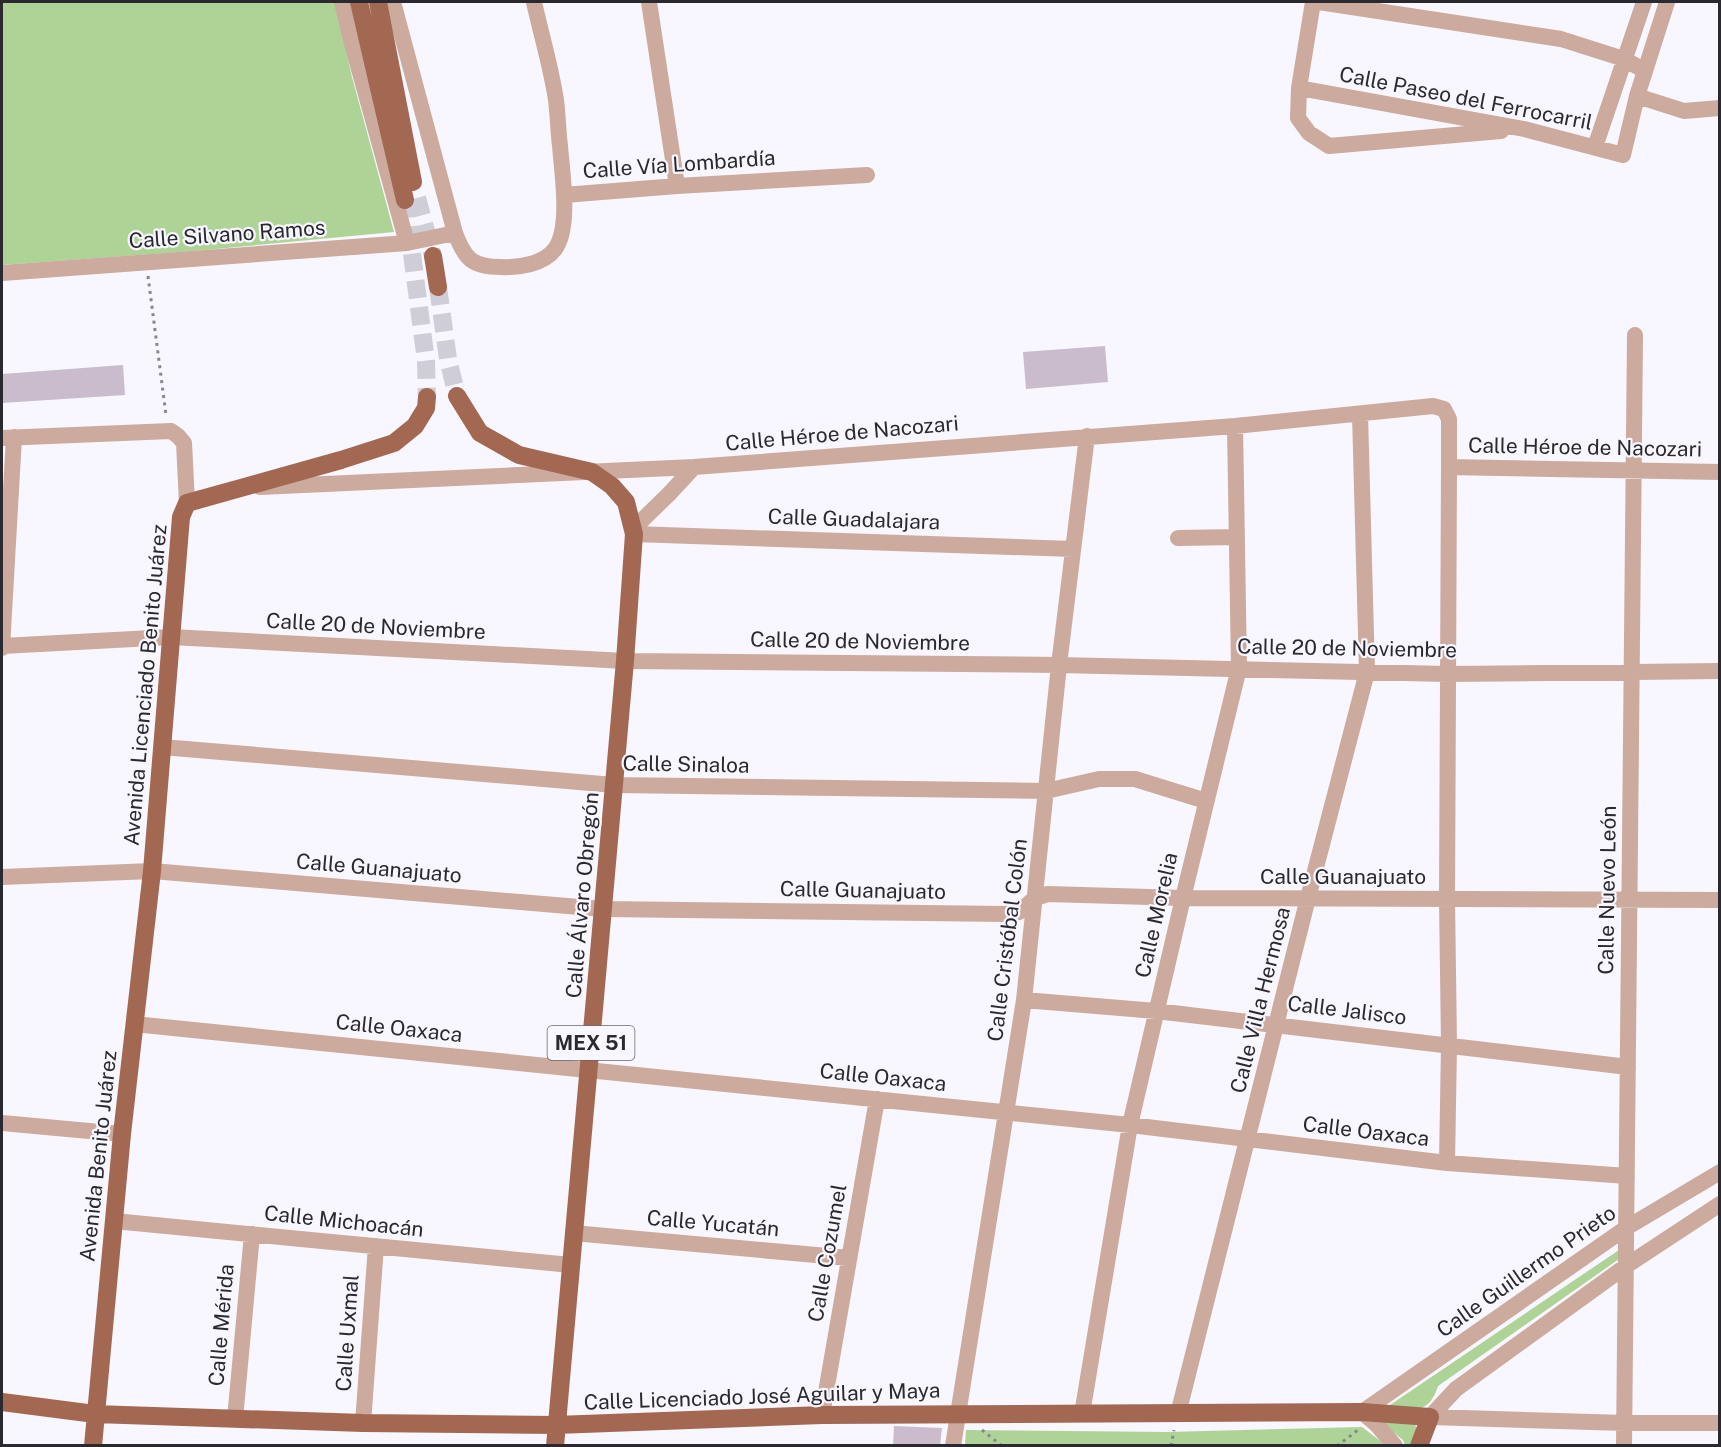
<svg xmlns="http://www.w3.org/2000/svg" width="1721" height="1447" font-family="'Public Sans',sans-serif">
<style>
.green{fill:#aed397}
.building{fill:#cabccc}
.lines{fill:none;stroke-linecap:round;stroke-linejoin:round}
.major-tunnel{stroke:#cfcdd5;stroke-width:18;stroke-dasharray:18 9;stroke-linecap:butt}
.path{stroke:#88868d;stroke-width:3;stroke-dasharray:3 4.5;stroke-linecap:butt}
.minor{stroke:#ccaa9d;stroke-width:16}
.major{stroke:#a36852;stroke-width:18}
.labels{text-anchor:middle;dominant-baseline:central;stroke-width:4.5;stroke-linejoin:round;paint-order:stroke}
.shield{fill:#f8f6fe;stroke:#68666e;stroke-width:1.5}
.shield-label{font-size:20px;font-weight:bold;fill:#2b2930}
.street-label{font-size:21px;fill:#2b2930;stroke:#f8f6fe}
</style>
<rect width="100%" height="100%" fill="#f8f6fe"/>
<!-- green -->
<path class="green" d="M2,2H335L352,77L394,232L195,251L2,265Z
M1619,1250V1259L1438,1386C1428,1416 1414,1409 1387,1407Z
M1378,1420L1415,1424L1417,1430L1410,1445H1405L1403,1440Z
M1362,1427L1387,1446H965L966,1430L1168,1432Z"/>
<!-- building -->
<path class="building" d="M1105,346L1108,382L1026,389L1023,352Z
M123,365L125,395L2,403V374Z
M894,1426L942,1428L940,1446H893Z"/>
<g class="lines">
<!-- major-tunnel -->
<path class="major-tunnel" d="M417,198L433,256
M405,200L426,361L427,397
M438,287L448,359L457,396"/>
<!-- path -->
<path class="path" d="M148,276L166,415
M982,1430L1002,1446
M1171,1446L1174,1430
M1337,1446L1358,1430"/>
<!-- minor -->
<path class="minor" d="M342,2L351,40L407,243
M393,2L455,233C465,259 472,267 501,267C519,268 544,264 555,249C571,227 562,172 560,146C558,130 558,115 556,100C551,67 541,34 534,2
M649,2L677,186
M1313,2L1299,88L1298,118L1309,133L1329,146L1501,131
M1319,2L1561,39L1624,59L1645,71
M1299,88L1524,129L1623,155L1637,96L1667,2
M1637,96L1684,111L1720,108
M1595,147L1644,2
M564,195L677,186L867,175
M2,273L407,243L455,233
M2,438L171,431L178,436L184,443L187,503
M1449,467L1720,472
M260,487L694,467L1235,426L1433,406L1444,409L1449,419V467L1447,899L1449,1045L1447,1163
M633,529L669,494L694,467
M634,534L1073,549
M1178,538L1237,537
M2,646L171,637L625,661L1059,665L1448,674L1720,671
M2,648L14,437
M162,747L614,785L1046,791L1099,779H1135L1206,801
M2,877L152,871L603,909L1005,914L1019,912L1035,898L1048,894L1183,898L1720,900
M1024,1000L1156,1011L1628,1067
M134,1024L1130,1125L1447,1163L1627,1176
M2,1123L122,1134
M114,1221L571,1265
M573,1233L849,1258
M1082,1414L1130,1125L1183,898L1239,668L1235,426
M1178,1414L1308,898L1367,672L1360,414
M822,1415L877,1099
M1430,1417L1456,1389L1626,1266L1720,1204
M1430,1417L1625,1423H1720
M235,1419L252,1234
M363,1423L376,1246
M953,1446L1024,1000L1059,665L1087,436
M1395,1446L1377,1425L1362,1412L1626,1228L1720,1172
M1624,1446L1635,335"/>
<!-- major -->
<path class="major" d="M359,2L405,200
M378,2L413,182
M433,256L438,287
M457,396L480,433L519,455L592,472L612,486L626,502L634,534L625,661L555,1446
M2,1402L95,1414L363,1423L556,1425L822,1415L1362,1412L1430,1417L1419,1446
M93,1446L122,1134L152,871L181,517L187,503L341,460L394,443L415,426L426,408L427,397"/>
</g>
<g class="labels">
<!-- shield labels -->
<rect class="shield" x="547.5" y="1026" width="87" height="34" rx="4.5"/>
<g class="shield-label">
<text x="591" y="1043">MEX 51</text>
</g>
<!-- street labels -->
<g class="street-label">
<text transform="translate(1466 98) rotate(11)">Calle Paseo del Ferrocarril</text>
<text transform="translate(679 164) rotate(-4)">Calle Vía Lombardía</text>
<text transform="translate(227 234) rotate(-4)">Calle Silvano Ramos</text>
<text transform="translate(842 433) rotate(-5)">Calle Héroe de Nacozari</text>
<text transform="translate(1585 447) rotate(1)">Calle Héroe de Nacozari</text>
<text transform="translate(854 519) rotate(2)">Calle Guadalajara</text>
<text transform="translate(376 626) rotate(3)">Calle 20 de Noviembre</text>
<text transform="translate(860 641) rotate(1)">Calle 20 de Noviembre</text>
<text transform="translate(1347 648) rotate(1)">Calle 20 de Noviembre</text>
<text transform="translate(145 685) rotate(-85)">Avenida Licenciado Benito Juárez</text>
<text transform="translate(686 764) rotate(1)">Calle Sinaloa</text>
<text transform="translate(379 868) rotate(5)">Calle Guanajuato</text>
<text x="1343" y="876">Calle Guanajuato</text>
<text transform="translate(863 890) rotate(1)">Calle Guanajuato</text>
<text transform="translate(1607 890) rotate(-89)">Calle Nuevo León</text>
<text transform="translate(582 895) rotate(-85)">Calle Álvaro Obregón</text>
<text transform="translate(1156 915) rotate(-77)">Calle Morelia</text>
<text transform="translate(1007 940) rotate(-83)">Calle Cristóbal Colón</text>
<text transform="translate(1260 1000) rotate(-76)">Calle Villa Hermosa</text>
<text transform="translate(1347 1010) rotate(7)">Calle Jalisco</text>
<text transform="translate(399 1028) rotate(6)">Calle Oaxaca</text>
<text transform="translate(883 1077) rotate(6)">Calle Oaxaca</text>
<text transform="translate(1366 1131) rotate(7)">Calle Oaxaca</text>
<text transform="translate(98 1156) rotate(-84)">Avenida Benito Juárez</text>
<text transform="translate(344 1221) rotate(6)">Calle Michoacán</text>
<text transform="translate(713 1223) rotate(5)">Calle Yucatán</text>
<text transform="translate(827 1253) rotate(-80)">Calle Cozumel</text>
<text transform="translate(1526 1271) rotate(-35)">Calle Guillermo Prieto</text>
<text transform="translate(221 1325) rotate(-85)">Calle Mérida</text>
<text transform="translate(347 1333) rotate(-86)">Calle Uxmal</text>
<text transform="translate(762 1396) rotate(-2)">Calle Licenciado José Aguilar y Maya</text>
</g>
</g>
<!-- border -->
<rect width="1721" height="1447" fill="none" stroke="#2b2930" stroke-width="6"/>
</svg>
